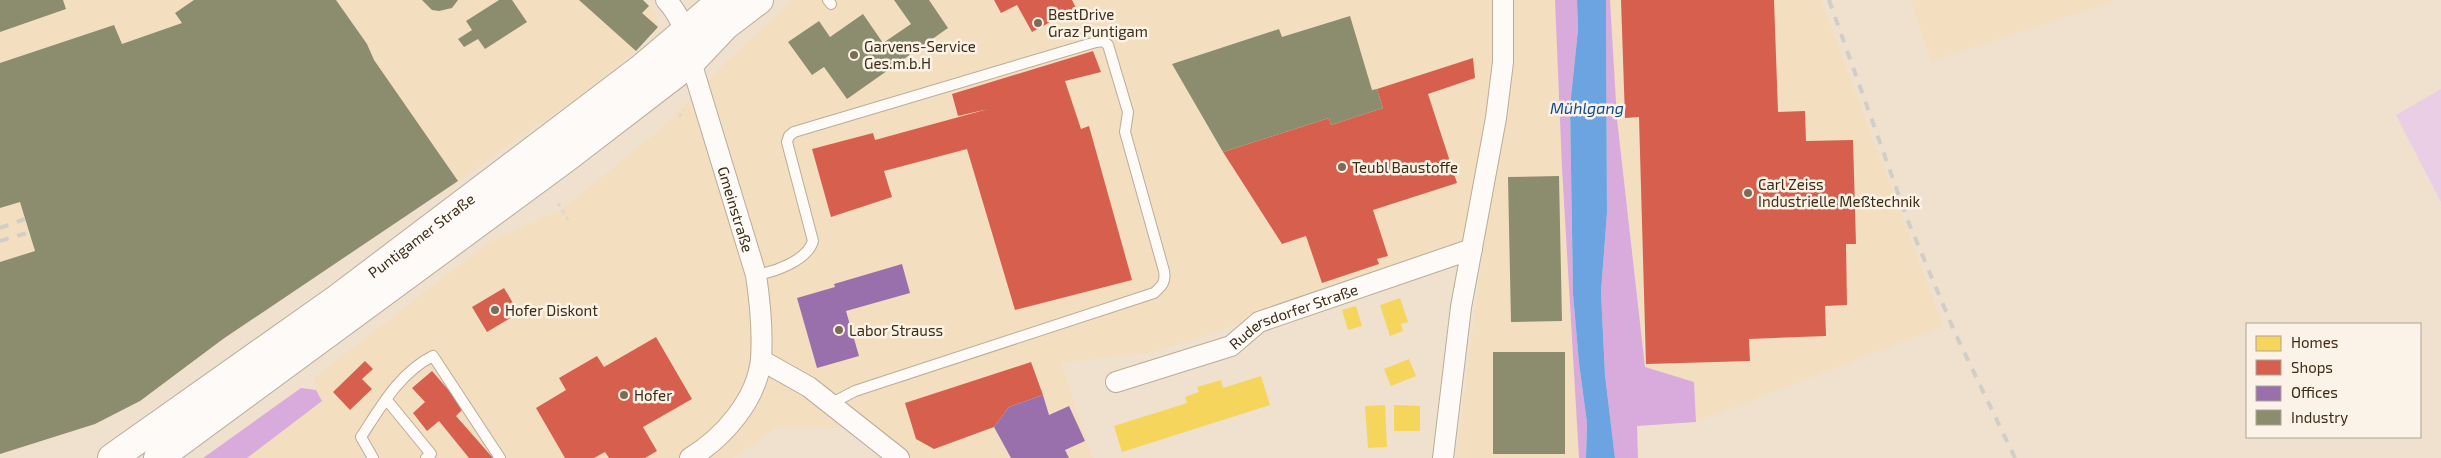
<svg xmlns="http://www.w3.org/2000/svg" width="2441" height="458" font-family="'Exo 2',sans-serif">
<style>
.built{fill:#f4dec0}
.green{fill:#eacee6}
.forest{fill:#d9abdd}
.water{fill:#6ca4e2}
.homes{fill:#f6d55c}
.shops{fill:#d6604d}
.offices{fill:#9970ab}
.industry{fill:#8c8c6e}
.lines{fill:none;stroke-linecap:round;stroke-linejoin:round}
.lane-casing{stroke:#baac98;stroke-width:12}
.street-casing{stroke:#baac98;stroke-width:22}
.primary-casing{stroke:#baac98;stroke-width:30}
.path{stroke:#ddd8d2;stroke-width:3;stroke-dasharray:4 4;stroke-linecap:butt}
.lane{stroke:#fdfaf8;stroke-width:10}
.street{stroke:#fdfaf8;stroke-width:20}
.primary{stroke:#fdfaf8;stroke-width:28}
.rail{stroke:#d1cdc7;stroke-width:4;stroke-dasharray:9 9;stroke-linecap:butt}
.poi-dot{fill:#7c6c56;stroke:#fbf3e7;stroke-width:2}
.labels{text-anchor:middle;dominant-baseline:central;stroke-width:5;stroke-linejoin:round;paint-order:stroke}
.poi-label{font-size:15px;fill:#3e2d16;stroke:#fbf3e7;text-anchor:start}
.street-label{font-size:15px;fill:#3e2d16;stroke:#fbf3e7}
.water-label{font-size:16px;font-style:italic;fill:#144d8c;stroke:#fbf3e7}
</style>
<rect width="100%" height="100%" fill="#efe1ce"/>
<!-- built -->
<path class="built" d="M0,0H643L656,12L658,27L636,51L590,88L458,181L223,339L140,401L95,424L0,454Z
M793,0H1555L1562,168L1579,458H1456L1484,241L1155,352L1061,363L1093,458H899L858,428H776L734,458H247L322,401L316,390L314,378L490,242L562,209L662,128L725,63Z
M1610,0H1821L1943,326L1696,422L1694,382L1645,367L1617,119Z
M1911,0H2118L1931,61Z"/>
<!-- green -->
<path class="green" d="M2441,89V202L2396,115Z"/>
<!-- forest -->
<path class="forest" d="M1555,0H1577L1578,30L1570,106L1573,294L1579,363L1587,423L1586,458H1579L1562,168Z
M1606,0H1610L1617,119L1645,367L1694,382L1696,422L1637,426L1638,458H1615L1605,375L1601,292L1607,213Z
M301,388L316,390L322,401L247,458H203Z"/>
<!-- water -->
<path class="water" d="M1577,0H1606L1607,213L1601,292L1605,375L1615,458H1586L1587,423L1579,363L1573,294L1570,106L1578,30Z"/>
<!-- homes -->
<path class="homes" d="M1400,298L1408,322L1401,324L1403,331L1390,336L1380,305Z
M1356,306L1362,326L1348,330L1342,310Z
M1409,359L1416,376L1391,386L1384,369Z
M1261,376L1270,405L1122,452L1114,426L1187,403L1185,397L1199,392L1197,387L1221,380L1223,388Z
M1385,405L1387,447L1368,448L1365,406Z
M1394,405L1420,406V431H1394Z"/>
<!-- shops -->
<path class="shops" d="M994,0H1072L1076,8L1032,32L1017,5L1001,13Z
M1621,0H1774L1778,112L1805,111L1806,141L1853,140L1856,244H1846L1847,305L1825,306L1826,336L1749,339L1750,361L1646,364L1639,117L1625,118Z
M1093,51L1101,72L1065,81L1081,129L1089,126L1132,280L1015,310L967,149L884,171L892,197L831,217L812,149L873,133L875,140L988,109L958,116L952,94Z
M1473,58L1475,78L1428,94L1457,183L1373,210L1388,256L1377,259L1379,264L1322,283L1306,236L1282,244L1223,152L1329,118L1331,125L1383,108L1377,89Z
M504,288L519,313L487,332L472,307Z
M656,337L692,399L643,427L657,451L645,458H609L605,452L594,458H565L536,408L566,390L559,378L597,356L604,367Z
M365,361L373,369L362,379L372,389L350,410L333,392Z
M1031,362L1043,395L1009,407L994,427L934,449L916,439L905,403Z
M432,371L464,408L456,416L493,458H469L439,421L427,431L413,413L425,402L412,388Z"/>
<!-- offices -->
<path class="offices" d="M902,264L910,293L846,311L859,356L817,368L797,298L835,287L834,284Z
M1043,395L1049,415L1069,406L1085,441L1065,450L1069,458H1011L994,427L1009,407Z"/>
<!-- industry -->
<path class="industry" d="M0,0H63L66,9L0,32Z
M194,0H336L367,44L374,60L458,181L223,339L140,401L95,424L0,454V262L35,251L20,202L0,208V63L114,25L122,44L182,23L175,13Z
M422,0H458L452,8L439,11L432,10Z
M499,0H512L527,22L485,49L478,39L464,47L458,39L472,30L466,21Z
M579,0H643L649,6L642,13L658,27L636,51Z
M894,0H929L948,28L847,99L824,67L812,75L788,42L819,21L830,37L863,14L883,43L911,24Z
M1350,16L1372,90L1377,89L1383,108L1331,125L1329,118L1223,152L1172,64L1279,29L1282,37Z
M1559,176L1562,321L1511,322L1508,177Z
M1493,352H1565V454H1493Z"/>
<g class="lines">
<defs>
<path id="lane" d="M828,0L831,4
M756,275C774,272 807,261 813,241L787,142L789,136L794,132L1096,42L1103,41L1108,45L1128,112L1125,132L1164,271C1166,282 1162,286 1154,293L855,391L830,404
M386,399L431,454L426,458
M373,458L361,437C380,408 400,372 433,356L500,458"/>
<g id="street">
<path id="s1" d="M666,0C683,18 687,38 691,62L756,275C760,302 763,331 761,359C757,400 723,438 690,458"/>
<path d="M761,360L809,387L899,458"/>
<path id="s2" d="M1116,382L1231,346L1259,322L1472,249"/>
<path d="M1443,458L1461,307L1496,118L1503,62V0"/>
</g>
<g id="primary">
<path id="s3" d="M112,458L337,299L642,68L722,0"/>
<path d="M158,458L566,158L691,62L726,25L759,0"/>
</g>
</defs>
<!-- lane casing -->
<use href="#lane" class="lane-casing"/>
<!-- street casing -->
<use href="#street" class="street-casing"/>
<!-- primary casing -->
<use href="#primary" class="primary-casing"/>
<!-- path -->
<path class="path" d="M679,117L684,109
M558,203L570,223"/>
<!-- lane -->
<use href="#lane" class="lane"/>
<!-- street -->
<use href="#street" class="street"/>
<!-- primary -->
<use href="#primary" class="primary"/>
<!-- rail -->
<path class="rail" d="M1829,0L1908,221L1955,333L2015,458
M0,228L25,219
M0,241L30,232"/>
</g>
<!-- markers -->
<g class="poi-dot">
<circle cx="1038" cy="23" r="5"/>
<circle cx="854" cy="55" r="5"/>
<circle cx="1342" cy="167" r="5"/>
<circle cx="1748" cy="193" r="5"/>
<circle cx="495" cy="310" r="5"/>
<circle cx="839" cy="330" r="5"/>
<circle cx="624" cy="395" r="5"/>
</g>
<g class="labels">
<!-- poi labels -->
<g class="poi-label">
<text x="1048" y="14">BestDrive<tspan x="1048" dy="17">Graz Puntigam</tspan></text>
<text x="864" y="46">Garvens-Service<tspan x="864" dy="17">Ges.m.b.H</tspan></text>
<text x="1352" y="167">Teubl Baustoffe</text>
<text x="1758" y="184">Carl Zeiss<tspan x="1758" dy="17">Industrielle Meßtechnik</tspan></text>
<text x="505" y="310">Hofer Diskont</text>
<text x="849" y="330">Labor Strauss</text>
<text x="634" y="395">Hofer</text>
</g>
<!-- street labels -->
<g class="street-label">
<text stroke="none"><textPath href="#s1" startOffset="222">Gmeinstraße</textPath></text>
<text stroke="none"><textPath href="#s3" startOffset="381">Puntigamer Straße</textPath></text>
<text stroke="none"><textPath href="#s2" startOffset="191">Rudersdorfer Straße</textPath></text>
</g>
<!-- water labels -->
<g class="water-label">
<text x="1587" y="107">Mühlgang</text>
</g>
</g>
<!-- legend -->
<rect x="2246" y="323" width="175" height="115" fill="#fbf3e7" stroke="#afa493"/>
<rect x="2256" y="336" width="25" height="15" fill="#f6d55c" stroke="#afa493"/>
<text x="2291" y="348" font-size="15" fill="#3e2d16">Homes</text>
<rect x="2256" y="360" width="25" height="15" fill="#d6604d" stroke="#afa493"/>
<text x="2291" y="373" font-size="15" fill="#3e2d16">Shops</text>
<rect x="2256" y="386" width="25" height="15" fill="#9970ab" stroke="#afa493"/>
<text x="2291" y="398" font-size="15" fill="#3e2d16">Offices</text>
<rect x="2256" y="410" width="25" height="15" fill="#8c8c6e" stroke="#afa493"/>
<text x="2291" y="423" font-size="15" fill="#3e2d16">Industry</text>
</svg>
